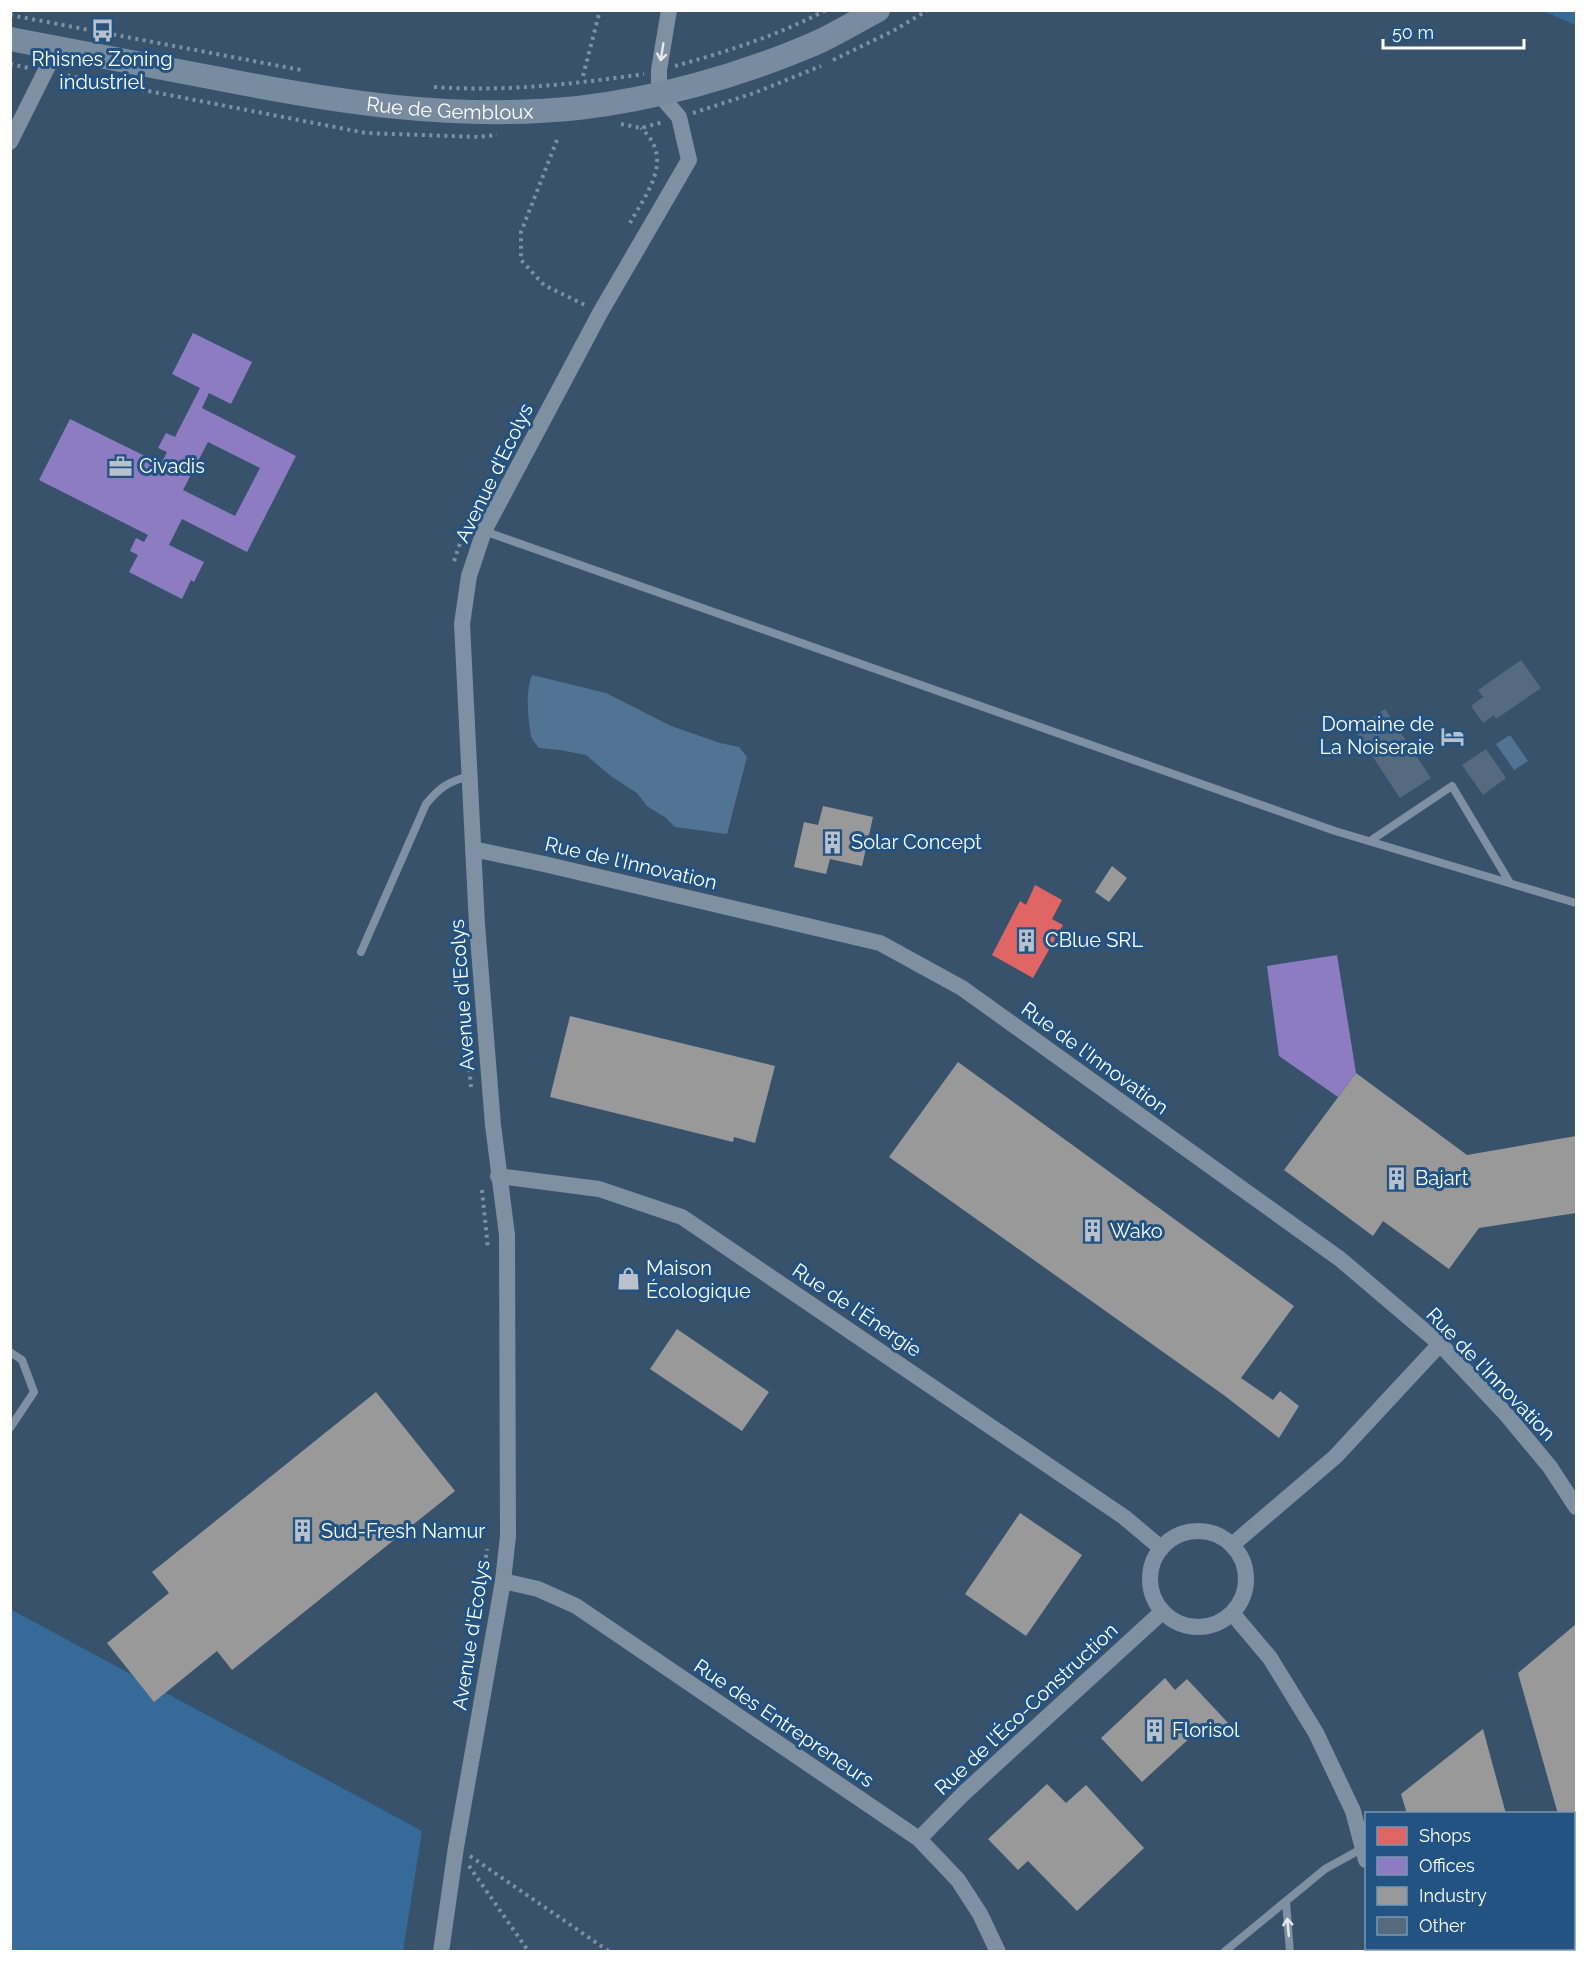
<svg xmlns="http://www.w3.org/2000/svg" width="1587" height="1962" font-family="Raleway,sans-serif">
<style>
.green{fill:#366a98}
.water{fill:#527494}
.shops{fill:#e06666}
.offices{fill:#8e7cc3;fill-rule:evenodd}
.industry{fill:#999}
.building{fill:#556a7f}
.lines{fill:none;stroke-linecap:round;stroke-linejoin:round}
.path{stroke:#7e90a2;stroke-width:4;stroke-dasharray:3 4.5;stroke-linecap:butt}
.service{stroke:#7e90a2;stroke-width:8}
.minor{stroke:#7e90a2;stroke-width:16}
.secondary{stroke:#798c9f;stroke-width:24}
.oneway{stroke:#e5e9ec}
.labels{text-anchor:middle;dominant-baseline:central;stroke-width:6;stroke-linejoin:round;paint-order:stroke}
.poi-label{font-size:20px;fill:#fff;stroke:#225382;text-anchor:start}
.street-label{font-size:20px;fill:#fff;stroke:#225382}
</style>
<rect width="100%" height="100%" fill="#38526c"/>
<!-- green -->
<path class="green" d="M1543,11H1576V25Z
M10,1609L422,1831L403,1951H11Z"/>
<!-- water -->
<path class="water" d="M532,675L606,693L671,726L720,743L739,747L747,757L727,834L675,827L666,818L647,806L637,793L612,777L586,755L560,750L539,748C536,744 532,740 531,736C528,717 525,693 532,675Z
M1510,735L1528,761L1514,770L1496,744Z"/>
<!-- shops -->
<path class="shops" d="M1035,885L1062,900L1052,919L1063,925L1033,978L992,955L1020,901L1026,905Z"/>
<!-- offices -->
<path class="offices" d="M193,333L252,362L231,404L209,393L202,408L296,456L247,552L182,519L169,545L204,562L194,582L191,580L182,599L129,572L138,555L130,551L136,538L144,542L148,535L39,480L70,419L161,464L167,452L158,448L166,433L175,437L200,388L172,374ZM208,442L260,468L235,516L183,490Z
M1337,955L1356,1073L1338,1097L1279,1056L1267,966Z"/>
<!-- industry -->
<path class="industry" d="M823,806L873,817L862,866L830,859L826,874L794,867L804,822L818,825Z
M1112,866L1127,878L1109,902L1095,892Z
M570,1016L775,1066L755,1143L734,1137L733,1142L550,1097Z
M958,1062L1294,1306L1241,1378L1273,1400L1280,1391L1299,1406L1279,1438L1225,1396L889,1157Z
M1356,1073L1467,1155L1576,1136V1213L1479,1228L1449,1269L1383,1221L1373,1236L1284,1170Z
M677,1329L769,1392L742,1431L650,1369Z
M376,1392L455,1491L232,1670L217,1651L154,1702L107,1643L169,1593L152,1572Z
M1020,1513L1082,1555L1026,1636L965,1594Z
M1576,1624V1877L1574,1869V1814H1558L1518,1673Z
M1165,1678L1175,1690L1187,1679L1230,1725L1218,1736L1206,1723L1142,1782L1101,1738Z
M1483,1729L1506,1814H1407L1401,1794Z
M1047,1784L1066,1803L1086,1785L1144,1848L1077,1911L1028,1861L1018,1870L988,1839Z"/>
<!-- building -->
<path class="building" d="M1521,660L1541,688L1496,719L1494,715L1483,723L1471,706L1483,697L1478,690Z
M1385,709L1431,778L1400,798L1355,730Z
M1486,749L1506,778L1483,795L1462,765Z"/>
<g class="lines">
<!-- path -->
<path class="path" d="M10,15L301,70
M833,60L893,31L928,10
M10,64L29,68
M675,66C726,52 779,35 826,10
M60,74L366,133L478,137L497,135
M583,76L600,10
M434,87C505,92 574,84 644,74
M693,113L754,93L821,66
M621,124L641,128L663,122
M557,140L521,232V260L544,285L587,306
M630,223C647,192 675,159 641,128
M454,561L464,531
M462,987L471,1087
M482,1190L488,1249
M481,1595L487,1549
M470,1856L610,1952
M469,1866L529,1952"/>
<!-- service -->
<path class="service" d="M484,531L1335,831L1576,903
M1370,841L1452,786L1510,883
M361,952L426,804C440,787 448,782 469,776
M10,1352L22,1360L34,1392L10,1428
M1286,1902L1290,1952
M1224,1952L1325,1869L1363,1848"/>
<!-- minor -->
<path class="minor" d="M10,142L57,48
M473,849L544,864L880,943L962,988L1340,1259L1440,1344L1505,1413L1550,1467L1576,1507
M498,1176L599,1189L682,1217L1124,1517L1161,1548
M1150 1579a48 48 0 1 1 96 0a48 48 0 1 1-96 0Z
M1232,1545L1335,1457L1440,1344
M503,1581L538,1589L576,1606L919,1839L958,1880L980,1914L998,1952
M1232,1613L1270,1658L1316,1733L1353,1811L1366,1860
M919,1839L963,1794L1162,1612
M1391,1948L1392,1952
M441,1952L456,1847L503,1581L508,1536L507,1235L493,1125L477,925L462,624L469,576L484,531L600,313L689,160L679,117L659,94V70L669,10"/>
<!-- secondary -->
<path class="secondary" id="s1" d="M10,39C79,52 147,65 215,78C336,102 454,121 578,108C656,99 738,76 809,46C833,36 855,22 878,10"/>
</g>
<!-- one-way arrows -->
<defs><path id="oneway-shaft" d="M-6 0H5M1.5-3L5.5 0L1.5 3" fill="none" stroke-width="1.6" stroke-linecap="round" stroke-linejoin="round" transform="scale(1.5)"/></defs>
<g class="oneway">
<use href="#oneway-shaft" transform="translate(662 52) rotate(99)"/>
<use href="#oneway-shaft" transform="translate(1288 1927) rotate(-95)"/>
</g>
<!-- icons -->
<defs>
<symbol id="bus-bare" viewBox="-9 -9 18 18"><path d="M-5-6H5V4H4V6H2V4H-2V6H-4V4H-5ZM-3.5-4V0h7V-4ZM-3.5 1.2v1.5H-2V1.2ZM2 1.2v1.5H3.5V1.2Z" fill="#b9c2cc" stroke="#225382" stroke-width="2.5" paint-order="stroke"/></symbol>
<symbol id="office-bare" viewBox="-9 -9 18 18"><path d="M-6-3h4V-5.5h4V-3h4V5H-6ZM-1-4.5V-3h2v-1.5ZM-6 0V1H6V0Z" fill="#b9c2cc" stroke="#225382" stroke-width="2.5" paint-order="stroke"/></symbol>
<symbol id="hotel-bare" viewBox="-9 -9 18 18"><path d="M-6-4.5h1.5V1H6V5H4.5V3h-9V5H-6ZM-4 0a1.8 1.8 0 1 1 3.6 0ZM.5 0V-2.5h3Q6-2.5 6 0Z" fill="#b9c2cc" stroke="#225382" stroke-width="2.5" paint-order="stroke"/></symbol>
<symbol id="building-bare" viewBox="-9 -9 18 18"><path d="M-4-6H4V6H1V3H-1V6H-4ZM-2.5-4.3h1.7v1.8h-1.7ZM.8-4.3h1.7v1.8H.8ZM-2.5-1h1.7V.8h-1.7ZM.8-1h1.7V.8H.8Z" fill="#b9c2cc" stroke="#225382" stroke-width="2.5" paint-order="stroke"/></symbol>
<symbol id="shop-bare" viewBox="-9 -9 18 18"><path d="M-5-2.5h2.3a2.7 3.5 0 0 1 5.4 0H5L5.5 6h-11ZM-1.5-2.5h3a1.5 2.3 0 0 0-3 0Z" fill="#b9c2cc" stroke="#225382" stroke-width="2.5" paint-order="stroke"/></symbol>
</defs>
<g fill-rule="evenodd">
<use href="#bus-bare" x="86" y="14" width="33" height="33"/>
<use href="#office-bare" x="104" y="450" width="33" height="33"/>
<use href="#hotel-bare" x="1436" y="720" width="33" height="33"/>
<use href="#building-bare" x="816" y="826" width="33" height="33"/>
<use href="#building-bare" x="1010" y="924" width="33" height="33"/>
<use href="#building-bare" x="1380" y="1162" width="33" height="33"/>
<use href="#building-bare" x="1076" y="1214" width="33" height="33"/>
<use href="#shop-bare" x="612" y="1262" width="33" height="33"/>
<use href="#building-bare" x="286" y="1514" width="33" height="33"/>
<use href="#building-bare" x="1138" y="1714" width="33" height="33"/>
</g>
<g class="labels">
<!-- poi labels -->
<g class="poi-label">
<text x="102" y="59" text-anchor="middle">Rhisnes Zoning<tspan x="102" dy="23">industriel</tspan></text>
<text x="139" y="466">Civadis</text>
<text x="1434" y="724" text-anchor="end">Domaine de<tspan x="1434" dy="23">La Noiseraie</tspan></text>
<text x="851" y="842">Solar Concept</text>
<text x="1045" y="940">CBlue SRL</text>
<text x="1415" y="1178">Bajart</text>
<text x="1110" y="1231">Wako</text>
<text x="646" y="1268">Maison<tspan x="646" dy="23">Écologique</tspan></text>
<text x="321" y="1531">Sud-Fresh Namur</text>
<text x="1172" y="1730">Florisol</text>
</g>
<!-- street labels -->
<g class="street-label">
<text stroke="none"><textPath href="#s1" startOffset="446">Rue de Gembloux</textPath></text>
<text transform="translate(494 473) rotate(-64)">Avenue d'Ecolys</text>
<text transform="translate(631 863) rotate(13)">Rue de l'Innovation</text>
<text transform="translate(462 995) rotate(-94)">Avenue d'Ecolys</text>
<text transform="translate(1095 1058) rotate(36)">Rue de l'Innovation</text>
<text transform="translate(857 1310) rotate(34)">Rue de l'Énergie</text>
<text transform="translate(1491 1374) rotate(46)">Rue de l'Innovation</text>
<text transform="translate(471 1635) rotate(-81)">Avenue d'Ecolys</text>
<text transform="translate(1026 1709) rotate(-43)">Rue de l'Éco-Construction</text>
<text transform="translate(784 1723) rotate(34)">Rue des Entrepreneurs</text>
</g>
</g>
<!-- border -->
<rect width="1587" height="1962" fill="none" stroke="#ffffff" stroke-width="24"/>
<!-- legend -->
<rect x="1365" y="1812" width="210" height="138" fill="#225382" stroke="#7a98b4" stroke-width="1.5"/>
<rect x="1377" y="1827" width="30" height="18" fill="#e06666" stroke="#7a98b4" stroke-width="1.5"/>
<text x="1419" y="1842" font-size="18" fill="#ffffff">Shops</text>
<rect x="1377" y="1857" width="30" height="18" fill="#8e7cc3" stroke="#7a98b4" stroke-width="1.5"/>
<text x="1419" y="1872" font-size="18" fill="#ffffff">Offices</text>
<rect x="1377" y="1887" width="30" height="18" fill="#999999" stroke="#7a98b4" stroke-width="1.5"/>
<text x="1419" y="1902" font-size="18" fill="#ffffff">Industry</text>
<rect x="1377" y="1917" width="30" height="18" fill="#556a7f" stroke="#7a98b4" stroke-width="1.5"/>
<text x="1419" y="1932" font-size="18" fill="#ffffff">Other</text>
<!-- scale -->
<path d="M1383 39v9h141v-9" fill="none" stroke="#ffffff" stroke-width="3"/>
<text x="1392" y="39" font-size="18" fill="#ffffff" stroke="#225382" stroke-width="4.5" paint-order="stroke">50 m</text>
</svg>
